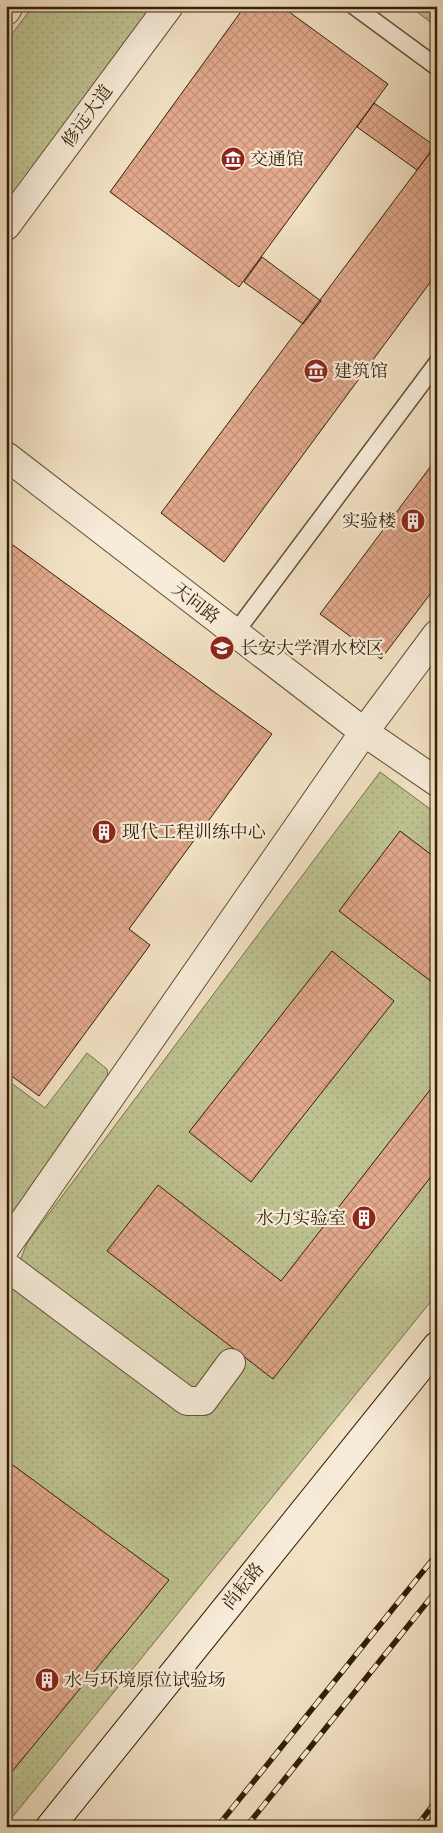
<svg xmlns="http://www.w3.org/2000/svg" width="443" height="1833" font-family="'IM FELL Great Primer','Noto Serif SC',serif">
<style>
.grass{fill:url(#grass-dots);stroke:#78704a}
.building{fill:url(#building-cross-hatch);stroke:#331f04}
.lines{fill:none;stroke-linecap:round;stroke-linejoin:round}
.lane-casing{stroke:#635034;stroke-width:19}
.street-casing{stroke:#635034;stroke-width:30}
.secondary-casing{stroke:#331f04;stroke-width:30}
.lane{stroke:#f7ecd9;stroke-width:16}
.street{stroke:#f7ecd9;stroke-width:28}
.secondary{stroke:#f7ecd9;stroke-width:28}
.rail-casing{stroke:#331f04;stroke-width:5.5}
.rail{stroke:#f7ecd9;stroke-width:4;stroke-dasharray:11;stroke-linecap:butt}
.labels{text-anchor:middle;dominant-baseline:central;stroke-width:4.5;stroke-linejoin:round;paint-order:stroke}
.street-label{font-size:18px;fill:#331f04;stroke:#f7ecd9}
.poi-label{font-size:18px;fill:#331f04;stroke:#f7ecd9;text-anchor:start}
</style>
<defs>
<pattern id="grass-dots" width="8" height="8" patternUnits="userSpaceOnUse" patternTransform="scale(1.25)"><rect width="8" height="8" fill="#bec291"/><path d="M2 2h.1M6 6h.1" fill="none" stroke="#a4a67b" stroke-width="1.8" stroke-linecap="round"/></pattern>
<pattern id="building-cross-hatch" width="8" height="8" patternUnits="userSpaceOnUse" patternTransform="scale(1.25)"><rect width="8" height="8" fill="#e3a98d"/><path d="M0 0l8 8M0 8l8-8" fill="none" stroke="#c39178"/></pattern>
</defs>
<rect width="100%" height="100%" fill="#f2e1c4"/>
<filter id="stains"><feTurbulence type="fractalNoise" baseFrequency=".004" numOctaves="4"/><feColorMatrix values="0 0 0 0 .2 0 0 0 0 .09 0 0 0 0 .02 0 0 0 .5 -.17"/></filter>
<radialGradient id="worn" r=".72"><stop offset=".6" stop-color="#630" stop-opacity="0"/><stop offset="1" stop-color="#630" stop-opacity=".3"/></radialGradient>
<!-- grass -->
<path class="grass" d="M33,6H154L6,205V42Z
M409,6H437V27Z
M380,772L437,814V1294L6,1825V1296L27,1243Z
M87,1053L107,1069L109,1086L6,1222V1079L45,1108Z"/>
<!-- building -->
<path class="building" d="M245,6H281L388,84L239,287L110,192Z
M374,103L435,146L417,170L357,127Z
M435,146L437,147V273L224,562L161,513Z
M262,257L321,301L303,324L244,282Z
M437,458V585L381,659L320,614Z
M6,540L272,734L129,929L150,945L39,1096L6,1072Z
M400,831L437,859V986L339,911Z
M332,951L394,1001L251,1182L189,1132Z
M437,1081V1169L273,1379L107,1251L158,1185L281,1281Z
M6,1460L169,1580L6,1779Z"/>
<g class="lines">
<defs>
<path id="lane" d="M354,6L437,67
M235,633L437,363"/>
<path id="street" d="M6,11L9,6
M6,226L169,6
M6,456L364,732L437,782
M6,1247L364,732L437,634
M6,1266L187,1401H203L231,1363"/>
<path id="secondary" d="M50,1827L437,1346"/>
</defs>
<!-- lane casing -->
<use href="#lane" class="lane-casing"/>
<!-- street casing -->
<use href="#street" class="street-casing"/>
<!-- secondary casing -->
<use href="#secondary" class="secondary-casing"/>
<!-- lane -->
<use href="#lane" class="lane"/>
<!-- street -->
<use href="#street" class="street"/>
<!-- secondary -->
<use href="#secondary" class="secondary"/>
<defs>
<path id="rail" d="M217,1827L437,1554
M246,1827L437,1590
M416,1827L437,1800
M425,1827L437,1814"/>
</defs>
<!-- rail casing -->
<use href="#rail" class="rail-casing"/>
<!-- rail -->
<use href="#rail" class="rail"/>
</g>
<!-- icons -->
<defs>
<symbol id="museum-disc" viewBox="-11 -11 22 22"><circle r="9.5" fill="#8f2418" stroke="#f7ecd9"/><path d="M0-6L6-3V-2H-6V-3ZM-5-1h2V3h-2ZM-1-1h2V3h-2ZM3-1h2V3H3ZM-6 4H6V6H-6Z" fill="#fff"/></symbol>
<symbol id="building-disc" viewBox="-11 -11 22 22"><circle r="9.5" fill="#8f2418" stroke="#f7ecd9"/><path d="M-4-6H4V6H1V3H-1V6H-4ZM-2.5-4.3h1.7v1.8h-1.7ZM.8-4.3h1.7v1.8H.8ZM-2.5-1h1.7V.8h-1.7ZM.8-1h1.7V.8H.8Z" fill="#fff"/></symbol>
<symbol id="university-disc" viewBox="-11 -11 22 22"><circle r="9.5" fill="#8f2418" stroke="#f7ecd9"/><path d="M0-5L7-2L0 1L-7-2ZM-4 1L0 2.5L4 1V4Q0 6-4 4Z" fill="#fff"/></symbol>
</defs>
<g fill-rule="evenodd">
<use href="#museum-disc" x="219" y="145" width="28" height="28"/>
<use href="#museum-disc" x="302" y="357" width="28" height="28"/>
<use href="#building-disc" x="399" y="507" width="28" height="28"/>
<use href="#university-disc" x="208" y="634" width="28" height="28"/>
<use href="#building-disc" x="90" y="818" width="28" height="28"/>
<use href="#building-disc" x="350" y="1204" width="28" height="28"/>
<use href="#building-disc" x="33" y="1666" width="28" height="28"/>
</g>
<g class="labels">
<!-- street labels -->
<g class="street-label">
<text transform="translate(87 116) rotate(-54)">修远大道</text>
<text transform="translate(196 603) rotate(38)">天问路</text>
<text transform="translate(243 1586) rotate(-51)">尚耘路</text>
</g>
<!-- poi labels -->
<g class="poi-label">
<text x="250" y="159">交通馆</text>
<text x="334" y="371">建筑馆</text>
<text x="396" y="521" text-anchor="end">实验楼</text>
<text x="240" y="648">长安大学渭水校区</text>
<text x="122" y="832">现代工程训练中心</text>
<text x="346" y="1218" text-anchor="end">水力实验室</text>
<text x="64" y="1680">水与环境原位试验场</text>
</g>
</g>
<!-- margin -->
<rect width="443" height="1833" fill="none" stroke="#f2e1c4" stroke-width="25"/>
<rect x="8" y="8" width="428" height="1818" fill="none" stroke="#331f04" stroke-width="2.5"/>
<rect x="12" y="12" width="418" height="1808" fill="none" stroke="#331f04"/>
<rect width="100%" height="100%" filter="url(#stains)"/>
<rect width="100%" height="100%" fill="url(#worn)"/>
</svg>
